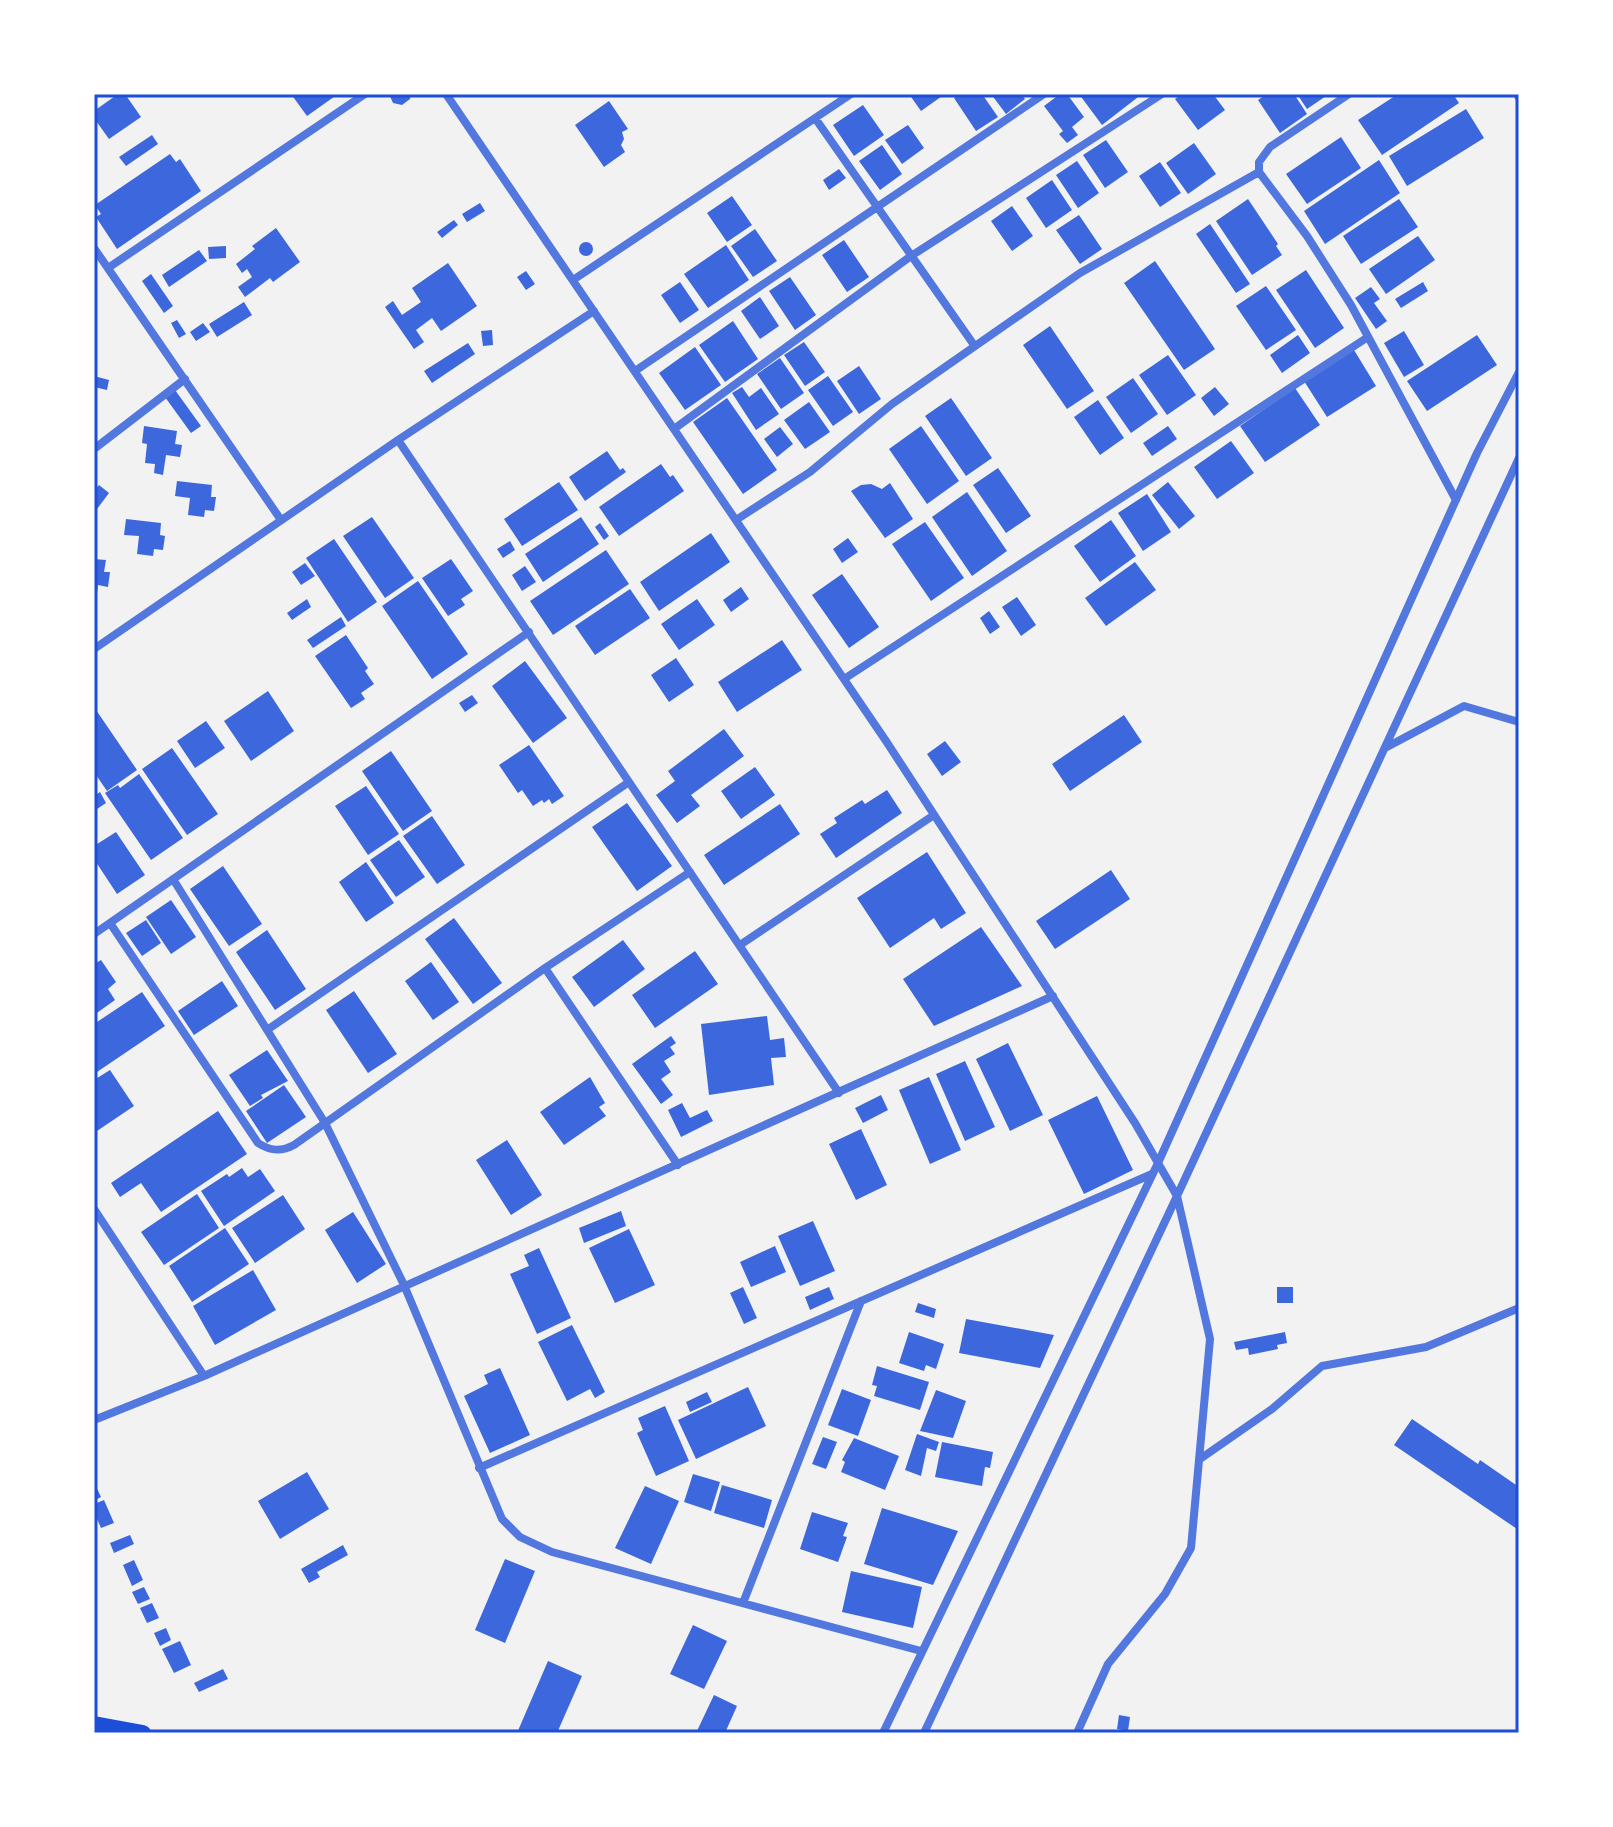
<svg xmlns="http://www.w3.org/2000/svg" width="1613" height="1827" font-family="Karla,sans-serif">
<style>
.building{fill:#3d67dc}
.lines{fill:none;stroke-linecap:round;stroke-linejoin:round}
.minor{stroke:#5277de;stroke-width:8}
.primary{stroke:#1d4ed8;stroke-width:16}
.neatline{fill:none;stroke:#1d4ed8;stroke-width:3}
</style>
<rect width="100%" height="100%" fill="#f2f2f2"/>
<!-- building -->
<path class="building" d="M118,94H125L141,117L109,139L94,118V111Z
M291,94H338L307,116Z
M389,94H411L410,99L402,105L393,103Z
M909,94H945L921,111Z
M960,94H982L998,117L976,131L954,98Z
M991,94H1021L1025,99L1006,114Z
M1060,94H1067L1084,117L1072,127L1078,135L1067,143L1059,134L1063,131L1044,106Z
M1079,94H1142L1102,125Z
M1182,94H1213L1225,110L1198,130L1175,99Z
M1267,94H1294L1307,114L1280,133L1258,100Z
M1297,94H1329L1307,109Z
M1398,94H1453L1459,103L1382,155L1358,120Z
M609,101L628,129L622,132L624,139L621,145L625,152L604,167L575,125Z
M863,105L884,135L854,156L833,125Z
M1466,109L1484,138L1407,186L1389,156Z
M908,125L924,148L902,164L885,140Z
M152,135L158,144L126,166L119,157Z
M1341,137L1361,168L1307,204L1286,174Z
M1106,140L1128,172L1105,188L1083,155Z
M1194,143L1216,174L1188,194L1166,163Z
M882,145L902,174L880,190L859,161Z
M170,154L176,162L180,159L201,191L117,249L96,217L101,214L95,205Z
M1379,160L1400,193L1325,244L1304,211Z
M1077,161L1099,193L1078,208L1056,175Z
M1160,162L1181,193L1160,207L1139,176Z
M839,169L846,178L829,190L823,180Z
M1052,180L1072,210L1046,228L1026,198Z
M732,196L752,225L727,242L707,213Z
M1248,199L1278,244L1276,246L1282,255L1252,275L1216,221Z
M1399,199L1418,227L1361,264L1343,236Z
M480,203L485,211L467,222L462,214Z
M1012,206L1033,236L1012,251L991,221Z
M1079,215L1102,249L1080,264L1056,230Z
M454,220L458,225L442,238L437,232Z
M1210,224L1250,284L1236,293L1196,234Z
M276,228L300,262L273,282L270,278L245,297L238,287L252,277L247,269L242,273L236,264L255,249L252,246Z
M755,229L777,261L753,277L731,246Z
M1418,236L1435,260L1386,294L1369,269Z
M844,240L869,277L847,292L822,255Z
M579 249a7 7 0 1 1 14 0a7 7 0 1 1-14 0Z
M726,245L749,280L708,308L684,274Z
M226,246V258L209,259L208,247Z
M199,250L207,261L169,287L162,275Z
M1155,261L1215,349L1184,370L1124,283Z
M448,263L477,306L441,331L432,318L416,330L424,342L414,349L385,307L393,301L402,315L421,302L412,288Z
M1306,270L1344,328L1315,348L1276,290Z
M526,271L535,284L526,290L517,277Z
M151,274L173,306L164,313L142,281Z
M790,277L816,315L795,330L769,291Z
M680,282L699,310L680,323L661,295Z
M1423,282L1428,291L1401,308L1395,299Z
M1266,286L1296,330L1266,350L1236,306Z
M1371,287L1380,299L1374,303L1387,321L1376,329L1355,298Z
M760,297L779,326L760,339L741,311Z
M244,302L252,315L217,337L209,324Z
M177,320L186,334L179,338L171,323Z
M733,321L758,359L725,382L699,345Z
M203,323L210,332L196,341L190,332Z
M1050,326L1094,391L1067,409L1023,345Z
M492,330L493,345L483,346L481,331Z
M1404,331L1424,365L1404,377L1384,343Z
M1298,335L1310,353L1282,373L1270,355Z
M1477,335L1497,365L1427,411L1407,381Z
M804,342L825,372L805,386L784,355Z
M468,343L475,354L432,383L424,371Z
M695,347L721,385L685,410L659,373Z
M1354,350L1376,386L1327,417L1304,381Z
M1168,355L1196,395L1167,415L1139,375Z
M780,358L804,393L781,409L757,374Z
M859,366L881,399L859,414L837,381Z
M94,376L109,380L107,390L94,387Z
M828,376L853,412L833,426L808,390Z
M1133,378L1158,414L1131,433L1106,397Z
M742,387L749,397L761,388L779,414L756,430L732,393Z
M1215,387L1229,404L1214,416L1201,398Z
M1295,388L1320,425L1265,462L1240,426Z
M175,390L201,426L191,433L165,397Z
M727,398L777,470L743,494L693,422Z
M951,398L992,458L966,476L925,416Z
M1098,400L1124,438L1100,455L1074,417Z
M809,402L830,432L805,449L784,420Z
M144,426L177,431L175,444L182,445L180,457L166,455L163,475L154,473L155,464L145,463L147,444L142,443Z
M921,426L959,481L927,504L889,449Z
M1168,426L1177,439L1152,456L1143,443Z
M780,427L793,444L777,457L764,439Z
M1231,441L1254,473L1217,499L1194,467Z
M607,451L620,470L623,468L626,472L585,501L569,477Z
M661,464L670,477L673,475L684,491L619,536L599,507Z
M998,468L1031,516L1006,533L973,485Z
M177,481L212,485L211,497H216L214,511L205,510L204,517L188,515L190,498L175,496Z
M559,482L578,510L522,546L504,519Z
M1168,482L1195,516L1179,529L1152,495Z
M890,483L913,519L885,538L851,491L861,485L871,484L882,489Z
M99,485L109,493L94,513V491Z
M967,492L1007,551L972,576L932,517Z
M1147,494L1171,532L1143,551L1118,513Z
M372,517L414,578L385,598L343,536Z
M581,517L599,544L543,582L525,554Z
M126,519L161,523L160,535L165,536L163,550L154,549L153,556L137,554L139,536L124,535Z
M1111,520L1136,556L1100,582L1074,546Z
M925,522L964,578L931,601L892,544Z
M600,523L609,536L604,540L595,527Z
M711,533L730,562L659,611L640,582Z
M848,538L858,552L842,563L833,549Z
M334,539L377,602L348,622L306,558Z
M510,541L515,550L503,558L497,549Z
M606,550L629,584L553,635L530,601Z
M94,559L106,560L104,572H110L108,587L98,585L97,593L94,592Z
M451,559L473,591L461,599L465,605L448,616L422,578Z
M1135,562L1156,590L1106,626L1085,598Z
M305,563L315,576L301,585L292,572Z
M525,566L536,582L522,591L512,575Z
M842,574L879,627L849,648L812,595Z
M418,581L468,654L432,679L382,606Z
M741,587L749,599L731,612L723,600Z
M630,589L650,618L595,655L575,626Z
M1017,597L1036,625L1021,636L1002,607Z
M307,599L311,607L292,620L287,613Z
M697,599L715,625L679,650L661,624Z
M989,611L1000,627L990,634L980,618Z
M341,617L346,626L313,648L307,640Z
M346,635L368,668L365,671L374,684L361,693L365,699L351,708L315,656Z
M782,640L802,670L737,712L718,682Z
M676,658L694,685L669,702L651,675Z
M525,661L567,718L533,743L492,686Z
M268,691L294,731L251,761L224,721Z
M472,695L478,703L465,712L459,703Z
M94,707L137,770L107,791L94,772Z
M1124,715L1142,742L1070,791L1052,764Z
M206,721L225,748L195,768L177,741Z
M724,729L744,756L691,795L700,806L677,823L656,795L675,781L668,771Z
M945,741L961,762L942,776L927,754Z
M529,745L564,796L552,804L549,799L544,803L542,800L533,806L522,790L518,793L499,765Z
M172,748L218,814L187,835L142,769Z
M391,751L432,811L403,831L362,771Z
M755,767L775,795L741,819L721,791Z
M139,774L183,838L151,860L105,793L118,785L120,788Z
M366,786L399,834L368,855L335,806Z
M887,790L902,813L836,858L820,834L837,823L834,818L862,800L865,804Z
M100,792L106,803L94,811V796Z
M627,803L672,866L637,891L592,827Z
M780,804L800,834L724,885L704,855Z
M432,816L465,865L437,884L403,836Z
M116,832L145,875L117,894L94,859V846Z
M399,840L425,877L396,897L370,860Z
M927,852L966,913L941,929L934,918L890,948L857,898Z
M366,862L394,903L366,922L339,882Z
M223,866L262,924L229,946L190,889Z
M1111,870L1130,899L1055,949L1036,921Z
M171,900L196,937L171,954L146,917Z
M454,918L502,983L473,1004L425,939Z
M146,920L161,943L142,956L126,933Z
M981,927L1022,986L934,1026L903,979Z
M267,930L306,989L275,1010L236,952Z
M623,940L645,969L594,1007L572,977Z
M695,951L718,984L655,1028L632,995Z
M101,960L116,982L108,989L115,1000L94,1015V964Z
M431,962L459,1002L433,1020L405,981Z
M222,981L238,1006L194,1035L178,1011Z
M354,991L397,1054L368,1073L326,1010Z
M142,992L165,1026L94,1074V1024Z
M767,1016L770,1040L784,1038L786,1057L771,1058L774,1085L709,1095L701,1024Z
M671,1036L676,1043L670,1047L675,1054L664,1061L671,1072L661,1079L673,1095L661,1104L632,1064Z
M1008,1043L1043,1115L1010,1131L976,1059Z
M267,1050L288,1081L261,1095L263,1098L250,1106L229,1075Z
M965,1061L995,1127L965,1141L936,1074Z
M110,1070L134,1106L94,1133V1080Z
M590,1077L605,1103L599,1107L606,1116L564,1145L540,1112Z
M929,1077L961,1150L930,1164L899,1090Z
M284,1085L306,1117L267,1143L246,1111Z
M881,1095L888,1110L863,1123L855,1108Z
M1097,1096L1133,1170L1084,1194L1048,1120Z
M682,1103L690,1118L707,1110L713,1121L681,1137L668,1110Z
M218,1111L247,1154L161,1212L141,1183L120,1197L111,1183Z
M861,1129L887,1185L856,1200L829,1144Z
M507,1140L542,1195L511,1215L476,1160Z
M242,1168L248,1177L260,1169L275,1191L224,1226L201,1191L227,1174L229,1177Z
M197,1194L219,1228L164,1265L141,1232Z
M283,1195L305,1229L255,1263L232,1228Z
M621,1211L626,1226L584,1243L579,1228Z
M353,1212L386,1264L357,1283L325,1230Z
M813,1221L835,1271L800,1286L778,1236Z
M225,1228L249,1264L192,1302L169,1266Z
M629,1229L655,1285L615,1303L589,1248Z
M775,1246L786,1272L751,1287L740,1262Z
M539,1248L571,1318L537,1334L510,1274L529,1266L524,1255Z
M253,1270L276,1310L215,1345L193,1306Z
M743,1287L757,1318L744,1324L730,1293Z
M829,1287L834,1299L810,1310L805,1297Z
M1277,1287H1293V1303H1277Z
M918,1303L936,1309L934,1318L915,1312Z
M966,1319L1054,1335L1040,1368L959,1353Z
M572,1325L605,1392L595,1398L590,1389L567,1401L538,1342Z
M909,1332L944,1344L936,1369L926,1365L924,1371L899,1363Z
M1285,1332L1287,1343L1277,1345L1278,1349L1249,1355L1248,1348L1236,1350L1234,1342Z
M877,1366L929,1382L920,1410L874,1396L877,1386L872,1385Z
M500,1368L530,1435L490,1453L464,1396L488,1384L484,1375Z
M748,1387L766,1426L696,1459L678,1420Z
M842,1389L871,1400L858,1436L828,1425Z
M936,1390L966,1401L953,1438L920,1431Z
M707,1392L712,1402L690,1412L686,1402Z
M665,1406L689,1461L656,1476L637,1433L643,1430L638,1418Z
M1412,1419L1478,1464L1480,1460L1519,1487L1517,1529L1394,1445Z
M917,1434L939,1442L936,1451L927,1448L921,1476L905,1470Z
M823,1437L837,1442L826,1469L812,1464Z
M854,1438L899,1456L885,1490L841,1472L845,1462L842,1460Z
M942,1442L993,1452L990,1468L985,1467L982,1486L935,1477Z
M307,1472L329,1509L280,1539L258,1501Z
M693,1474L720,1482L711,1511L684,1502Z
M94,1482L101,1497L94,1501Z
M722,1485L772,1500L764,1528L714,1513Z
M645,1486L679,1501L651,1564L615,1548Z
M104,1500L114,1523L101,1528L94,1512V1504Z
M882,1508L958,1531L933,1585L864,1564Z
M812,1512L848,1523L843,1536L847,1537L838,1562L800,1549Z
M130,1535L134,1544L114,1553L110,1543Z
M343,1545L348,1555L317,1572L320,1577L309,1583L301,1569Z
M505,1559L535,1571L505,1643L475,1630Z
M134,1560L143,1580L132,1586L123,1565Z
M851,1571L922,1587L913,1628L842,1612Z
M144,1587L150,1599L138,1604L132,1592Z
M152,1603L159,1618L147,1623L140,1608Z
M693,1625L727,1641L704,1689L670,1674Z
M166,1628L171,1640L160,1646L154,1633Z
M180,1641L191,1665L174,1673L162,1649Z
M548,1661L582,1676L557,1733H517Z
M223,1669L228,1679L199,1692L194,1683Z
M714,1695L737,1706L725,1733H696Z
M1119,1715L1130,1717L1128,1731L1117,1729Z"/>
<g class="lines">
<!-- minor -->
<path class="minor" d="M446,94L886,741L1135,1123L1177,1196L1210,1339L1191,1548L1165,1594L1108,1664L1077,1733
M1349,94L1270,147L1259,162V172L1307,236L1351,305L1456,500
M1517,94L1519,98
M815,118L974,345
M94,248L281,520
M108,268L365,94
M573,280L851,94
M635,371L1044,94
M674,429L911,256L1162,94
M398,440L839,1093
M94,449L185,379
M736,520L810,472L892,404L1080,273L1259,172
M94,649L398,440L594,311
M844,679L1368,337
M1385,748L1464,706L1519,722
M173,879L325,1123L404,1285L502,1519L520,1537L552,1552L921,1651
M110,923L258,1143C270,1151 281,1152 294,1145L545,968L690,872
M94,934L529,632
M740,945L934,815
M545,968L678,1165
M267,1030L629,782
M94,1209L204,1376
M94,1420L204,1376L1053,996
M1200,1459L1272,1409L1322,1366L1426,1347L1519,1308
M479,1468L1152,1174
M743,1603L861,1301
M883,1733L1158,1163L1477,453L1519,372
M924,1733L1177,1196L1519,458"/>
<!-- primary -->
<path class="primary" d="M94,1724L143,1733"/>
</g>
<!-- border -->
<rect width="1613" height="1827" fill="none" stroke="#ffffff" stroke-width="192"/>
<rect x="96" y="96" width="1421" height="1635" class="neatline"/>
</svg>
